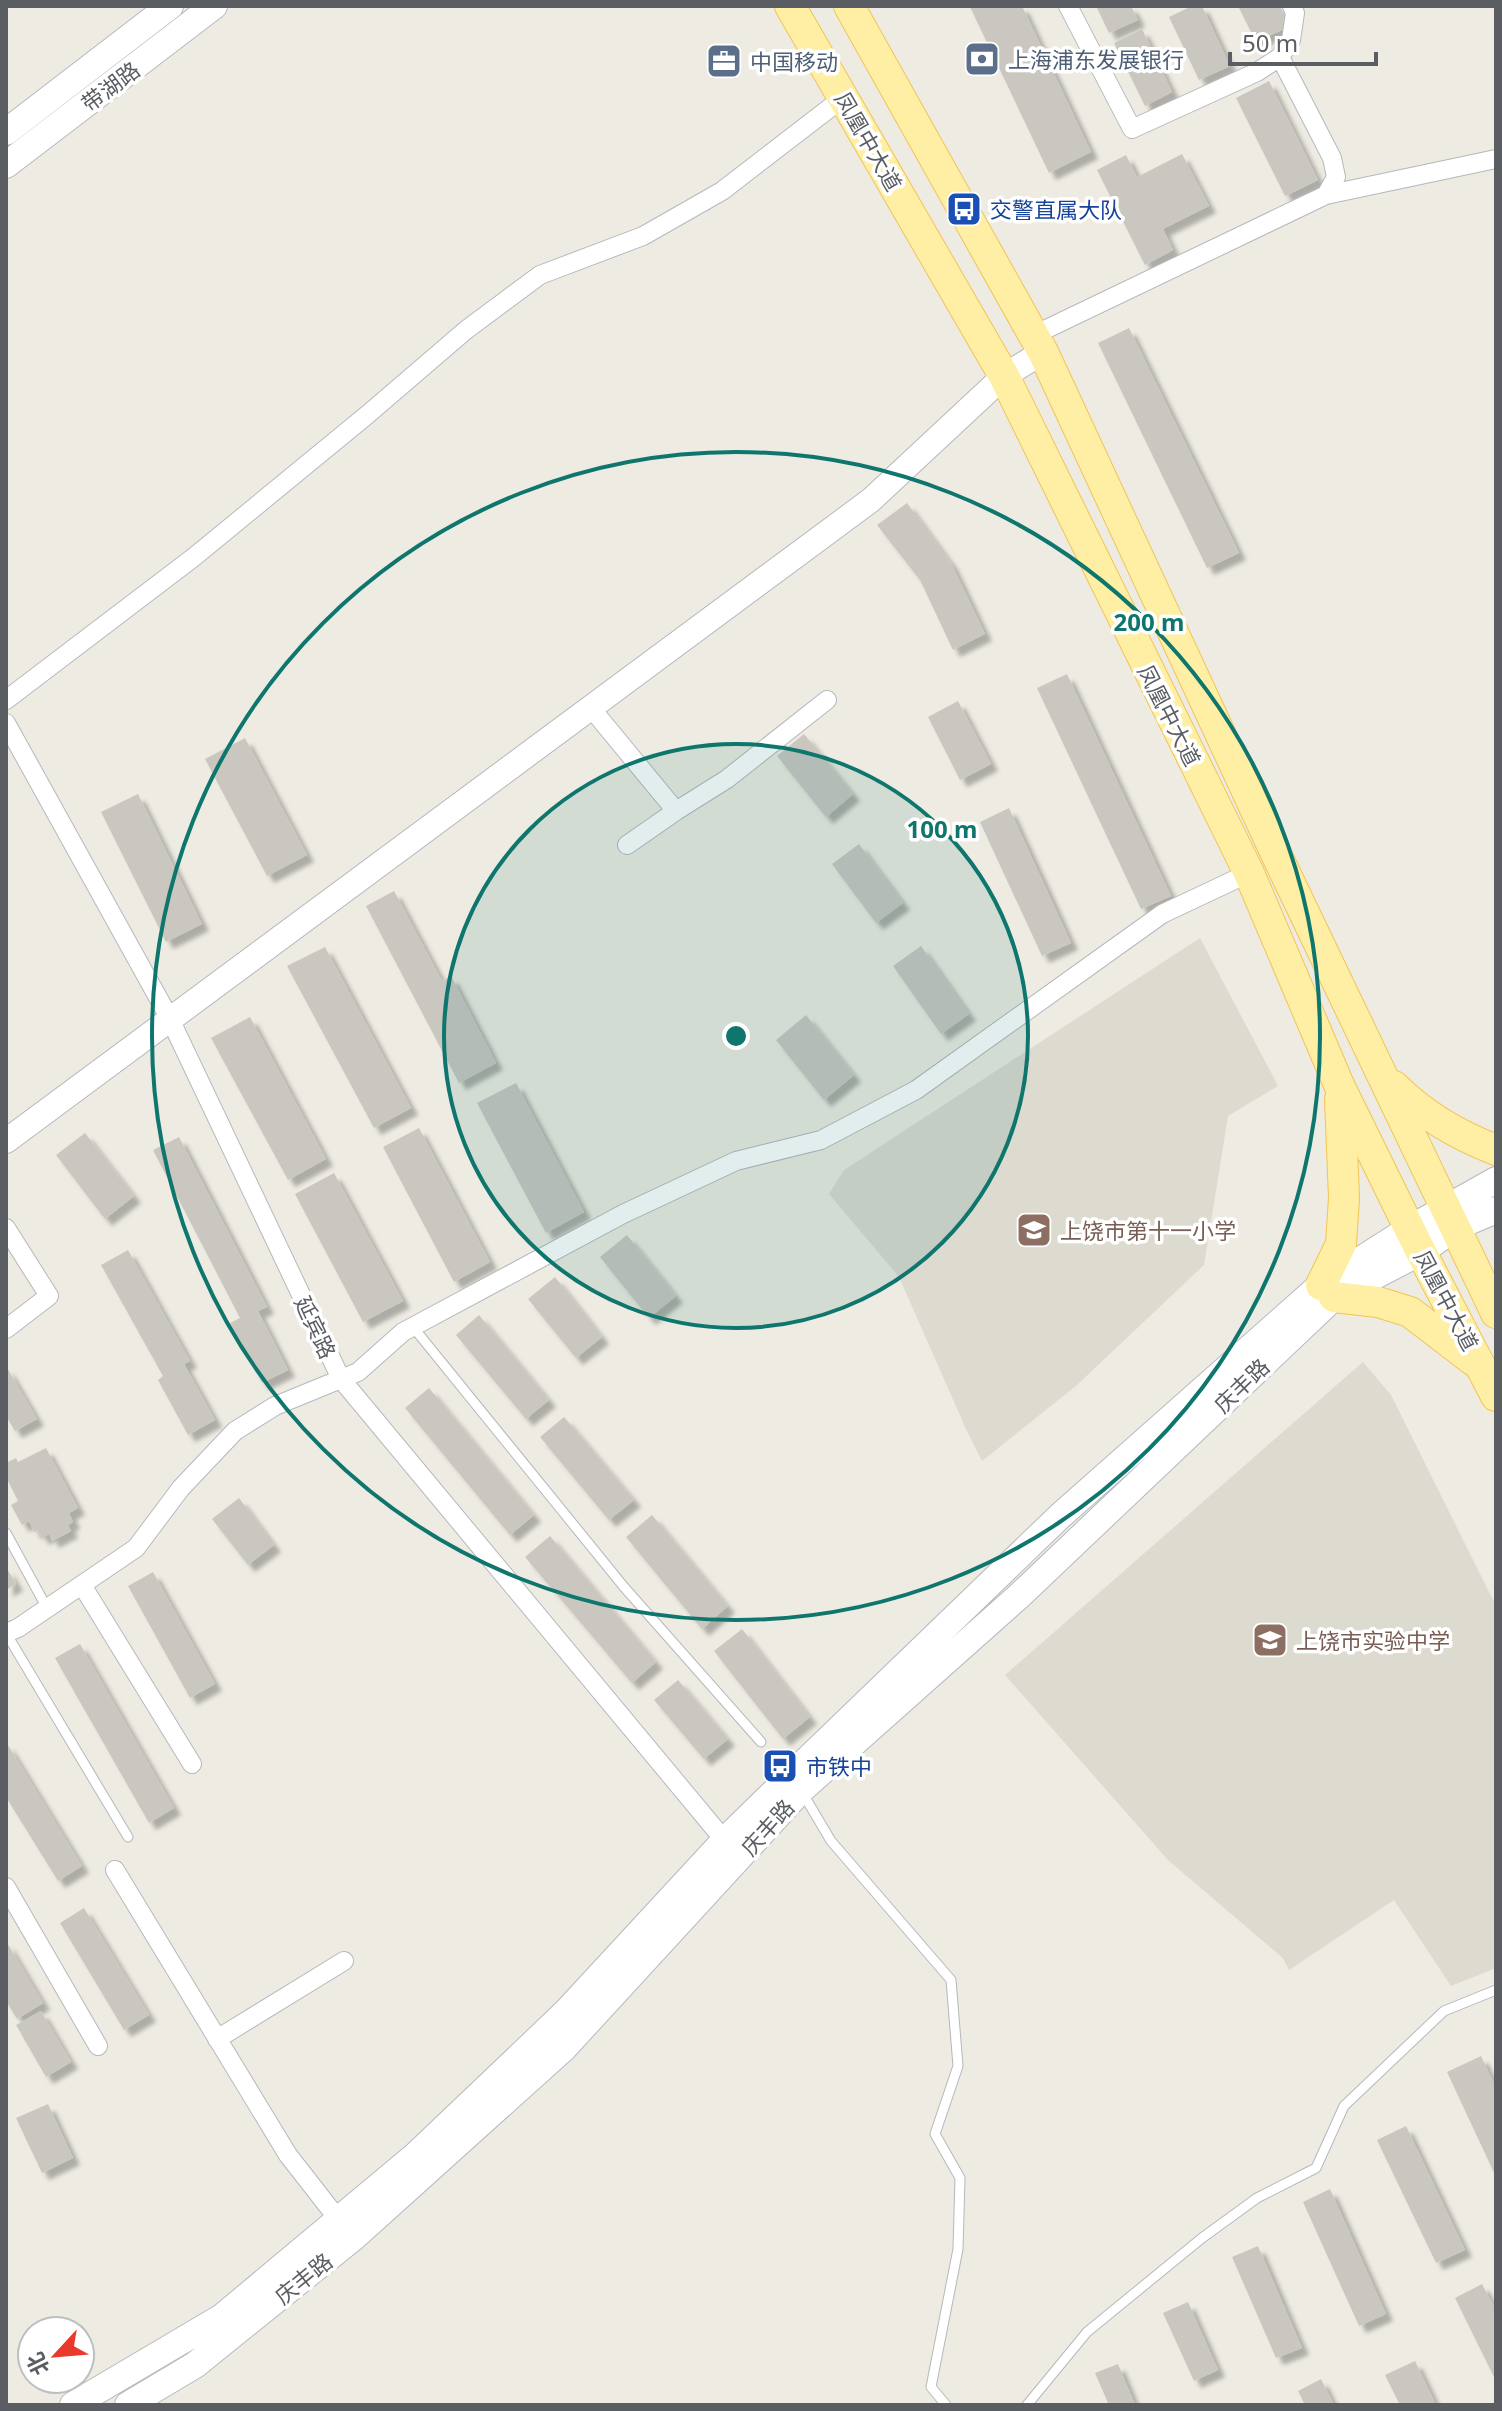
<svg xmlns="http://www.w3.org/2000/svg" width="1502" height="2411" font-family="'Noto Sans','Noto Sans SC',sans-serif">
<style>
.education{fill:#dddad0}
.building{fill:#cac7c1;filter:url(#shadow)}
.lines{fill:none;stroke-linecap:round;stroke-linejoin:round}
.service-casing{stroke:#b5b8bd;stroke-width:11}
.minor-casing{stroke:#b5b8bd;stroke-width:20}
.tertiary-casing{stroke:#b5b8bd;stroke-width:26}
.secondary-casing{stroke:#b6b9bf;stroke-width:28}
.primary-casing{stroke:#f2c456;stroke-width:32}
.service{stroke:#fff;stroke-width:9}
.minor{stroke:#fff;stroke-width:18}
.tertiary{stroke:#fff;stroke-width:24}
.secondary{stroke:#fff;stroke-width:26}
.primary{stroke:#ffefa5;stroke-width:30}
.ring{fill:none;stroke:#0f766e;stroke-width:4}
.labels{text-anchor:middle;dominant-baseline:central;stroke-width:7;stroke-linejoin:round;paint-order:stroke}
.service-label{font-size:22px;fill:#4e5e75;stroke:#fff;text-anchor:start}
.street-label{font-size:22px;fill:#5a5e63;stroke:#fff}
.transit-label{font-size:22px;fill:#164399;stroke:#fff;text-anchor:start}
.education-label{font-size:22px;fill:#785e54;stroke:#fff;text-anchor:start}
.centre{fill:#0f766e;stroke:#fff;stroke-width:4}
.ring-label{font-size:24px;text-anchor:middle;font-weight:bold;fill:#0f766e;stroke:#fff;stroke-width:7;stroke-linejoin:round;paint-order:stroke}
</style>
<defs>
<filter id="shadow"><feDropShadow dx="7" dy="7" stdDeviation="2" flood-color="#0004"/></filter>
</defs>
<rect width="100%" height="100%" fill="#edebe2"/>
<!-- education -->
<path class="education" d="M1200,938L1278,1086L1228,1116L1204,1265L1077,1385L982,1461L966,1429L899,1277L829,1194L844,1170Z
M1363,1362L1391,1395L1496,1606V1968L1451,1986L1394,1900L1289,1970L1283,1958L1168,1860L1005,1675Z"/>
<!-- building -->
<path class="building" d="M973,6H1022L1091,152L1049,173L970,7Z
M1096,6H1131L1138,20L1109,33Z
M1192,6H1202L1230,66L1199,80L1169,17Z
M1238,6H1280L1290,26L1256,42Z
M1142,29L1172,92L1145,106L1114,43Z
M1269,81L1318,180L1285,196L1236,98Z
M1182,154L1209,206L1163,229L1173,250L1145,265L1097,170L1126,155L1137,177Z
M1129,328L1239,553L1207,568L1098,343Z
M907,503L951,563L985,634L953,650L920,580L877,525Z
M1067,674L1171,896L1141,909L1037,688Z
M958,701L991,764L960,780L928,717Z
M804,734L853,794L826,817L777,756Z
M245,738L307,855L267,876L205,759Z
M138,794L202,924L166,942L101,812Z
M1009,808L1071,943L1042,956L980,822Z
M859,844L903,903L876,923L832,864Z
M394,891L442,981L451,976L496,1063L459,1083L366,906Z
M921,946L969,1014L941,1034L893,966Z
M325,947L411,1108L374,1128L287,966Z
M806,1015L854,1075L824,1100L776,1040Z
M250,1017L326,1159L288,1180L211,1038Z
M516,1083L584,1212L546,1233L477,1103Z
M419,1128L490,1262L454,1282L383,1147Z
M85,1133L134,1196L105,1219L56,1155Z
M179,1137L267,1307L258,1311L288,1370L262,1383L230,1323L240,1318L153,1150Z
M334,1173L403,1301L363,1322L295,1194Z
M627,1235L676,1296L649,1318L600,1257Z
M128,1250L190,1361L184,1364L215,1420L188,1435L158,1380L163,1376L101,1265Z
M555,1277L602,1337L576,1358L528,1299Z
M479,1315L549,1400L526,1419L456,1335Z
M6,1366L37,1419L15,1431L6,1416Z
M429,1388L534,1515L510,1535L405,1408Z
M564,1417L634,1500L609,1520L540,1437Z
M46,1448L78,1508L69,1513L73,1522L68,1525L71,1531L52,1541L49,1534L42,1538L38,1530L34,1532L29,1521L22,1525L11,1505L18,1501L6,1477V1463L16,1458L18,1462Z
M239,1498L274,1545L248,1565L212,1519Z
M652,1515L728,1606L702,1629L626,1537Z
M550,1536L656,1662L632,1683L525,1557Z
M6,1567L16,1584L6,1590Z
M153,1572L215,1684L190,1698L128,1586Z
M742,1629L810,1717L783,1739L714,1651Z
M80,1644L174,1808L149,1823L55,1658Z
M678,1680L728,1739L704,1759L654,1700Z
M6,1742L82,1866L58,1881L6,1797Z
M84,1908L149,2015L124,2030L60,1923Z
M6,1941L43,2003L17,2019L6,2001Z
M41,2011L71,2062L46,2077L16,2025Z
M1481,2056L1496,2088V2177L1447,2072Z
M48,2104L73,2158L42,2173L16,2118Z
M1406,2126L1465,2250L1436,2263L1377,2140Z
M1330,2189L1386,2314L1359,2326L1303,2202Z
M1258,2246L1302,2348L1276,2358L1232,2257Z
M1482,2284L1496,2311V2381L1455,2298Z
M1188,2302L1218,2370L1194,2381L1163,2313Z
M1415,2361L1436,2405H1400L1385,2375Z
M1118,2364L1135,2405H1109L1095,2373Z
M1321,2379L1334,2405H1305L1298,2391Z"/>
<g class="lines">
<defs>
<path id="service" d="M413,1327L624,1587L761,1742
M6,1533L47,1608
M6,1633L128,1837
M802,1792L831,1841L951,1980L958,2066L935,2134L960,2178L958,2249L931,2387L946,2405
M1027,2405L1087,2332L1202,2238L1257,2198L1316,2168L1344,2106L1444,2011L1496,1990"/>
<path id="minor" d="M1068,6L1132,129L1257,72L1280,57L1291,40L1295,13L1292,6
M1280,57L1332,158L1336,177L1326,195
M1034,335L1326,195L1496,159
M6,700L194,557L367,415L466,330L540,275L643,236L722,191L844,97
M591,708L676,811L727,779L827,700
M6,723L170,1019L341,1379L730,1847
M627,845L676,811
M6,1228L49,1296L6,1329
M82,1585L192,1764
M6,1633L18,1628L136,1548L181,1488L235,1431L275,1406L358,1372L403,1332L623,1214L736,1161L821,1140L916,1090L1162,914L1249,873
M115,1870L288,2155L345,2228
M6,1887L98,2046
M217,2039L344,1961"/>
<path id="tertiary" d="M6,1141L871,500L1004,376L1043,352"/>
<path id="secondary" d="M6,132L170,6
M6,165L214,6
M73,2405L222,2317L416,2155L565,2013L724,1841L811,1756L1060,1516L1321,1285L1409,1229L1496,1180
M128,2405L195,2365L354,2237L564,2048L801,1790L1019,1596L1334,1297L1421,1252L1456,1227L1496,1210"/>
<path id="primary" d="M790,6L1004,376L1249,873L1339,1085L1421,1252L1496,1396
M849,6L1043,352L1277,856L1496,1313
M1394,1086C1423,1115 1457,1135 1496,1150
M1321,1285L1341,1244L1344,1198L1340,1099
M1334,1297L1378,1302L1410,1312L1474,1361"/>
</defs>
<!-- service casing -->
<use href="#service" class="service-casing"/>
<!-- minor casing -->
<use href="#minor" class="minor-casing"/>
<!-- tertiary casing -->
<use href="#tertiary" class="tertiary-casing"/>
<!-- secondary casing -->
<use href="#secondary" class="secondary-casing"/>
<!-- primary casing -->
<use href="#primary" class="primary-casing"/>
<!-- service -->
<use href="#service" class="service"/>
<!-- minor -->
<use href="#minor" class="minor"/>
<!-- tertiary -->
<use href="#tertiary" class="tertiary"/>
<!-- secondary -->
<use href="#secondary" class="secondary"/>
<!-- primary -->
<use href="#primary" class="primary"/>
</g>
<!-- distance rings -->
<circle cx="736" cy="1036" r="292" fill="#0f766e" fill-opacity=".12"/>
<g class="ring">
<circle cx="736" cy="1036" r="292"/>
<circle cx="736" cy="1036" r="584"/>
</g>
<!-- icons -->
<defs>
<symbol id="bank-square" viewBox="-11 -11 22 22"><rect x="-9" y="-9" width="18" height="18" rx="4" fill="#5c6f8a" stroke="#fff"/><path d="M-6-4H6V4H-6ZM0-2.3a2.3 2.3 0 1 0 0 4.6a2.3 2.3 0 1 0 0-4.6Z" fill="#fff"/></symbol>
<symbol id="office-square" viewBox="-11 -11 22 22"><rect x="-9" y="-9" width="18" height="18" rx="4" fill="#5c6f8a" stroke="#fff"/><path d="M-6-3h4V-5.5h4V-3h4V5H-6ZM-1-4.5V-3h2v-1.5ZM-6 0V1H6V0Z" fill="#fff"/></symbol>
<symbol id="bus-square" viewBox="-11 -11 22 22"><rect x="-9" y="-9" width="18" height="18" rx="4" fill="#1a4fb4" stroke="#fff"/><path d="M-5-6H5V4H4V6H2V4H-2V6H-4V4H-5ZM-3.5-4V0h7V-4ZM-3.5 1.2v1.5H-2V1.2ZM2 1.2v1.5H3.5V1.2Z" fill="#fff"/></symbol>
<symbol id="school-square" viewBox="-11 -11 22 22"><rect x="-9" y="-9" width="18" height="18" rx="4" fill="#8d6e63" stroke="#fff"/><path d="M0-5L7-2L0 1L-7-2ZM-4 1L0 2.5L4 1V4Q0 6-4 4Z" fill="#fff"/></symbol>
</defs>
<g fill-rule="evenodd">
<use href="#bank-square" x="962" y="39" width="40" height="40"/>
<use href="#office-square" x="704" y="41" width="40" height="40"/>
<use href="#bus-square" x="944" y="189" width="40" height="40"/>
<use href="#school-square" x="1014" y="1210" width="40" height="40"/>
<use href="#school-square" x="1250" y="1620" width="40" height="40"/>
<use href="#bus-square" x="760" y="1746" width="40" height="40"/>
</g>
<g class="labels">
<!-- service labels -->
<g class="service-label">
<text x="1008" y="59">上海浦东发展银行</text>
<text x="750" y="61">中国移动</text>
</g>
<!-- street labels -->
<g class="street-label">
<text transform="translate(110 86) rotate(-37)">带湖路</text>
<text transform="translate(869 141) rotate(60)">凤凰中大道</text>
<text transform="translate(1170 715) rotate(63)">凤凰中大道</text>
<text transform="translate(1447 1300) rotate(62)">凤凰中大道</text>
<text transform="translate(316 1327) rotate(65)">延宾路</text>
<text transform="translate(1241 1385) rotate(-44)">庆丰路</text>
<text transform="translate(767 1827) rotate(-48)">庆丰路</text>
<text transform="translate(303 2278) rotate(-39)">庆丰路</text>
</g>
<!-- transit labels -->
<g class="transit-label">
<text x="990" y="209">交警直属大队</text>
<text x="806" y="1766">市铁中</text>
</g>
<!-- education labels -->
<g class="education-label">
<text x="1060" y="1230">上饶市第十一小学</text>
<text x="1296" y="1640">上饶市实验中学</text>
</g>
</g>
<circle cx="736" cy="1036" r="12" class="centre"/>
<g class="ring-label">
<text x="1149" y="631">200 m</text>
<text x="942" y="838">100 m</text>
</g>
<!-- border -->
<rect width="1502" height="2411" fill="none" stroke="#5a5e63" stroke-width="16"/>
<!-- north arrow -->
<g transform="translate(56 2355) rotate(244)"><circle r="38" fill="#ffffff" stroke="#bdbfc1" stroke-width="2"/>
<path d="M0-6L14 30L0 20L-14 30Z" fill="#ea382c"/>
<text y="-12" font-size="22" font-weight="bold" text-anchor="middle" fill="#5a5e63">北</text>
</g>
<!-- scale -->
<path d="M1230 52v12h146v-12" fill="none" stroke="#5a5e63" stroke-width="4"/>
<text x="1242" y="52" font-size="24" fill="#5a5e63" stroke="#ffffff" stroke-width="6" paint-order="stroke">50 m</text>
</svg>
